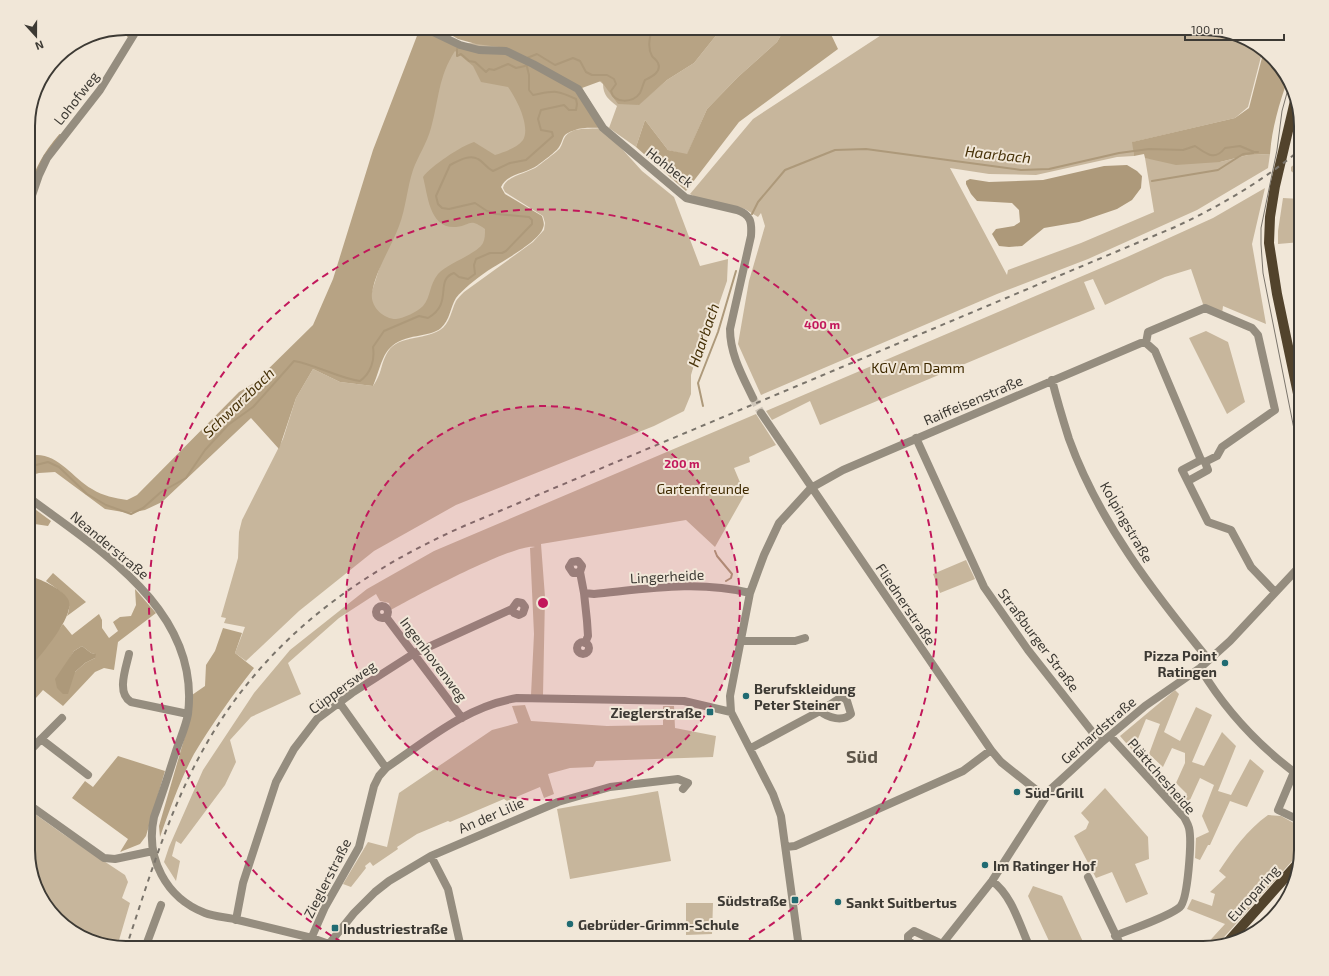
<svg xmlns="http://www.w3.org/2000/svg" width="1329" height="976" font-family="'Exo 2',sans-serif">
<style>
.green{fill:#c7b69c}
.forest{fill:#b7a384;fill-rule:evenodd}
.water{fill:#ad997a}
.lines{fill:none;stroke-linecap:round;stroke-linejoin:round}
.stream{stroke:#ad997a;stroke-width:2}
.minor-tunnel{stroke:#cdc4b7;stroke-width:8;stroke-dasharray:8 4;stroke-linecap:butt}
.minor{stroke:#958d7f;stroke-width:8}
.major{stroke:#52432c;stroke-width:10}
.tram{stroke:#7a746b;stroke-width:1}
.rail{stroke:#7a746b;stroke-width:2;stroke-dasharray:5 5;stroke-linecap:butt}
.ring{fill:none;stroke:#c2185b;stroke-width:2;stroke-dasharray:7 5}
.poi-dot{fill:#206b72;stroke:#f1e7d8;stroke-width:1.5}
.labels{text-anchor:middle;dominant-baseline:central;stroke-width:4;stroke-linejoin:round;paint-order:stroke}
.street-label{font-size:14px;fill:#3d3a34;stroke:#f1e7d8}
.park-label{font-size:14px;fill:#3f2a00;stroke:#f1e7d8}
.poi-label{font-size:14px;font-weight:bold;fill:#3d3a34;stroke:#f1e7d8;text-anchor:start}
.water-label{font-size:15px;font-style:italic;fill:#463107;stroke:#f1e7d8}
.district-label{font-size:18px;font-weight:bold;fill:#5d5549;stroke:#f1e7d8}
.rim{fill:none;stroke:#3d3a34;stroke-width:2}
.centre{fill:#c2185b;stroke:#f1e7d8;stroke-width:2}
.ring-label{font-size:12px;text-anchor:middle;font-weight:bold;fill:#c2185b;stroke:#f1e7d8;stroke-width:4;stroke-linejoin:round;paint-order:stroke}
</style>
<rect width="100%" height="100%" fill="#f1e7d8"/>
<!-- green -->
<path class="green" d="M722,28H785L777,42L738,77L707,109L687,155L668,150L645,120L636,147L609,128L617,106C609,100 603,95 603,84L598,80L581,84C583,93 591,99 593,108L478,180L535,215L407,329L345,376L451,43L562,44L638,105L667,80L694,63Z
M892,28H1204L1235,33L1263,49L1248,107L1235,118L1133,142L1134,156L1117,157L1036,175L989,174L950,168L1007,275L1008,270L1081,243L1154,212L1145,158L1220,162L1248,155L1270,154L1268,168L1197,210L1088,259L997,294L761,395L738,344L749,281L765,226L761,213L758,217L745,209L699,199L690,194L753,119Z
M603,128L642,171L674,197L700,266L728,259L727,281L708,336L696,358L691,375V394L684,411L654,426L456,505L374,551L299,611L246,661L235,653L245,627L224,623L226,618L221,617L238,558L239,532L242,520L283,439L296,398L313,369L340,382L373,386C382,373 380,367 386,355C396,334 423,341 440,330C450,324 451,311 456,301C458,298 461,295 464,292L533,242L544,230L545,223L543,216L505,192L503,188C505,176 529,173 538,166C542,163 558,151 560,148C565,140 562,135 575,130C583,128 594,129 603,128Z
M1301,159V179L1291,171V167Z
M1265,188L1252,244L1266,324L1223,306L1222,314L1204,307L1191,269L1165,277L1105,305L1093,279L1084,282L1095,309L820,425L810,401L772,420L766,411L1127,257L1213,218Z
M1283,198L1301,199V242L1278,244V231Z
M1206,331L1228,342L1245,402L1227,414L1189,338Z
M756,414L776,445L749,457L750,462L734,468L745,494L715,547L686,520L541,544L545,597L543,695H531L534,634L530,548L535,547C517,542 412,598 391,610L389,603L380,601L376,594L339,618L288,663L301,694L251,717L230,740L236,762L225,785L181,844L176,841L172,856L180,861L176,881L164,862L169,847L203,770L254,693L290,650L367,589L434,551Z
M966,560L975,579L940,593L933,574Z
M1175,690L1179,694L1164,732L1180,741L1196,707L1212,715L1192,762L1204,766L1222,732L1236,746L1218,791L1231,795L1250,759L1264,771L1247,807L1230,801L1210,845H1208L1200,860L1195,858L1196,838L1209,832L1202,816L1214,785L1200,778L1185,811L1178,803L1187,794L1176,783L1185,763V753L1172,748L1163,767L1149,754L1160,724L1146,719L1133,751L1120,736Z
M525,705L531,721L607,726L663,725V706H674L675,728L716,736L713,757L596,761L593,767L570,768L548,774L554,794L544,798L540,787L507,801L504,799L450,822L448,821L417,834L397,847L398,849L373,866L370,862L365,866L366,868L351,887L343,884L368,842L387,847L399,793L492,730L518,723L512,706Z
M1105,788L1148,837L1149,859L1135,864L1148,894L1126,903L1112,872L1096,878L1074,836L1086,829L1089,822L1081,813Z
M658,791L671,861L570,879L557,809Z
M28,809L63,834L125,875L128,882L122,898L130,903L117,947L94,943L66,928L38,894L28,857Z
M1268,815L1281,816L1301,827V851L1217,945L1203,948L1225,924L1187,909L1192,899L1212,906L1215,894L1210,892L1226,877L1219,871C1234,849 1246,831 1268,815Z
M1033,886L1062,896L1084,944L1091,942L1094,948H1033L1049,941L1028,896Z
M686,903H713L712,934L686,935Z"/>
<!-- forest -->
<path class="forest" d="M420,28H424L455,46L506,51L578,89L603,128C594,128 583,127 575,130C560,135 565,138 559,147C557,151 542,162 538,165C526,174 507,173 501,187L505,194L542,216C543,220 545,224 543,228C539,242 499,263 486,272C476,279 463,289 456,298C450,308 450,320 441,328C430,338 404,333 390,348C382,355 378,375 373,386L340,382L313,369L296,398L279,449L251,418L162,502L145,510L129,513L105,509L55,472L39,473L28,476V456C56,449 71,477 92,489C103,496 115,498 127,500L137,495L239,392L254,383L313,325L333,279L373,150ZM455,51L473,66L481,82L508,87C516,98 531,126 523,140C517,148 504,152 495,155L474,142C461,146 431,166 423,177C428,195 429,229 456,227C471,226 468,217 485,229C485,234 485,239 483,243C477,254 448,263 438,274C429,285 431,297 423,306C417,312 404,318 396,319C383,319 370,306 372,293C376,269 391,248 399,226C406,208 407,188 413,170C418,156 427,143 431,128C439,100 438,77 455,51Z
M439,28H722L694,63L667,80L639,105L618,104L601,81L582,88L507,48L476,44L458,39Z
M785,28H828L838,49L739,122L686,191L636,147L645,120L668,150L687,154L707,109L738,77L777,42Z
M1264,50L1288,79C1279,104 1272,128 1270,154L1248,155L1220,162L1176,165L1145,158L1144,154L1134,156L1132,142L1235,118L1249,108Z
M28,504L51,521L48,526L28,523Z
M53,573L86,602L67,616C75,597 59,591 46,581Z
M135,589L156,613L118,642L114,670L104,668L95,672L63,706L43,690L28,707V670L63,624L72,635L99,614L102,620V628L109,638L118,631L113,622L120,617L131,616L136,605ZM82,646L91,653L95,654V658L85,663L75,672L67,663L74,651Z
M223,628L242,633L235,653L254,668C232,696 212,724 194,754C180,780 170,809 160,837L159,826L191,715L192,695L205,686L206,665L215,651Z
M118,756L165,771L146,836L140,844L120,852L128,839L72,798L85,781L93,787Z"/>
<!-- water -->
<path class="water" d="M1127,165L1137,171L1142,176L1141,188L1132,200L1117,209L1079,222L1044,228L1022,246L1009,247L999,246L992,234L996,229L1014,226L1020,222L1019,210L1012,203L977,201L971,194L966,184V181L970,179L989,182L1043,180L1104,166Z
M28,575C39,579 62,588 68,599C77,615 39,657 28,670Z
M82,646L91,653L96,654L95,658L85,663L75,672L68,694H63L57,688L55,679L74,651Z"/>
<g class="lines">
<!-- stream -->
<path class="stream" d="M128,36L133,28
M457,49V56L461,54L469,61L475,62L486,72L489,69L494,70L508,64L516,68L525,66
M527,58L537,54L555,65L573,58L580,61L586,72L592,75H607L614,79L616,84L611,91C614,104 633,103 640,93C642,89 643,84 645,80C651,77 662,72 658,63C657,60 653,58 652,56C647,47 650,37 652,28
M1152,181L1218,170L1243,154L1253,153
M1301,182V183
M28,192C37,167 43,155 60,135
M752,214L758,202L785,170L835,150L866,149L1021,170L1049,169L1119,153L1149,149L1183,150L1195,146C1206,153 1214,162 1225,148L1240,146L1254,152H1258
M703,406L698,383L718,332L736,271
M28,467L48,462L59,467L87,494L106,505L131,514L143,508L161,492L186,478L205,450L228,425L253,407L294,361C317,365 338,378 360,381C371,373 375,360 373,347L384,331L419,316L428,318C454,303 434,280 454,273L459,277L468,279L475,274L474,265L476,259L490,253H502L506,251L532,224V220L529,217L496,214L487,211L475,203L449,209L442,208L438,204L436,196L450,165C458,161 469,154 478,159C484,162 486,168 493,171L510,163L526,160L553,136L552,132L541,130L538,119L541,110L564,105L569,110H576L577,104L576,99C555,89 554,91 533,95L529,90V75L526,63
M715,551L717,556L732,574L731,578L726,581"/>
<!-- minor-tunnel -->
<path class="minor-tunnel" d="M753,398L761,413"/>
<!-- minor -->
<path class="minor" d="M430,28L433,32L460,45L479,50L506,51L533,64L578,89L603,128L686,198L737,210C751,215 752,222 751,236L730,329C730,354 742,375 753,398
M28,207L39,175L47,158L100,90L138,28
M1146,343L1148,332L1205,308L1252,328L1258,335L1275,410L1222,447L1217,456L1205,462L1201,460L1182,470L1208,522L1231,530L1251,567L1275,592
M1052,380C1057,400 1063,420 1069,439C1099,522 1154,593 1209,660
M761,413L991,750L1001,762L1045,797
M916,438L984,587L1028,650L1101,743
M1188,481L1208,470L1205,462
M28,497C99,550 201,610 188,714C186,726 180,739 176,751C169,773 162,795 154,817C145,858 166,898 205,913C215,917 227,917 238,920C262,926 287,932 312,938L329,944L335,948
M580,572L573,573L569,567L572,562L578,561L582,566L580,572L584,593L587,621L588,636L585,643
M584,593L594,594C646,589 698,580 750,593
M376 612a6 6 0 1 1 12 0a6 6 0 1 1-12 0Z
M386,617L462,718
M741,641H795L805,638
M577 648a6 6 0 1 1 12 0a6 6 0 1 1-12 0Z
M129,654C126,668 116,693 131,702L188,714
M1200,668C1224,708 1257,744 1294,772L1278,810L1301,821
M339,702L386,768
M1110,736L1184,817C1186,821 1188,824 1189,828C1192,840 1188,899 1180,907C1169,917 1131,929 1115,936
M41,739L62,718
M751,748L820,711L843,696L847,701L851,714C843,722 828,718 820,711
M28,753L41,739L88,775
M28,804L104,858L115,859L153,851
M786,847L795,846L963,771L991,750
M431,856L448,889L461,948
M1088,877L1122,948
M992,881C1012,895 1020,926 1030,948
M236,920L243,883L276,782L294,749L317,719L352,693L413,654L512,609L517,602L522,603L525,607L523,613L519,615L514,613L512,609
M329,944L354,913L375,892L389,881L431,856L558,802L610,787L678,779L688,783L683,789
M145,948L161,905
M307,948L325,907L359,847L374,786L379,776L386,768C427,740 467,706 517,698L684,701L731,712
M799,948L781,816L773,794L731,712L730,696L750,593L764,555L779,523L811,488L843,470L1141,343H1146L1155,351L1201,460
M917,948L908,940V936L914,931L942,944
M939,948L992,881L1051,789L1101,743L1145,706L1200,668L1230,641L1301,565"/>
<!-- major -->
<path class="major" d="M1295,101L1275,186L1270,217L1269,243L1277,294L1301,408
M1227,943L1299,862"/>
<!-- tram -->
<path class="tram" d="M1290,82L1282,111L1277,150L1261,228V244L1263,273L1295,434L1301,456"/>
<!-- rail -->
<path class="rail" d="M126,948C147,885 166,820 197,761C256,648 349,577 464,526L1175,227C1220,206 1263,181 1301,149"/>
</g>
<!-- distance rings -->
<circle cx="543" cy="603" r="197" fill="#c2185b" fill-opacity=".12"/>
<g class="ring">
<circle cx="543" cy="603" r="197"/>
<path d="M352 948A394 394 0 1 1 734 948"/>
</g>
<!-- markers -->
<g class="poi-dot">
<circle cx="1225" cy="663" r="4"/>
<circle cx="746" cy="696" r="4"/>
<rect x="706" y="708" width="8" height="8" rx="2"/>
<circle cx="1017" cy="792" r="4"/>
<circle cx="985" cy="865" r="4"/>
<rect x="791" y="896" width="8" height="8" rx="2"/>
<circle cx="838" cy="902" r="4"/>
<circle cx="570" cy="924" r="4"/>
<rect x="331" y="924" width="8" height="8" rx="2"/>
</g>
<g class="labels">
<!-- street labels -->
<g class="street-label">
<text transform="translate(76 98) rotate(-52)">Lohofweg</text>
<text transform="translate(670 167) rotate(38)">Hohbeck</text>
<text transform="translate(973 400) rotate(-23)">Raiffeisenstraße</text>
<text transform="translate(1127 522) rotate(60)">Kolpingstraße</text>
<text transform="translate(110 545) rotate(40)">Neanderstraße</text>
<text transform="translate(667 576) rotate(-3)">Lingerheide</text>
<text transform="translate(906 604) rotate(56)">Fliednerstraße</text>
<text transform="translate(1039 640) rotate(53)">Straßburger Straße</text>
<text transform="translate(434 659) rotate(53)">Ingenhovenweg</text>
<text transform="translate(342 687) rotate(-36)">Cüppersweg</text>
<text transform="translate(1098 730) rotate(-41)">Gerhardstraße</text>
<text transform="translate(1162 776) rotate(49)">Plättchesheide</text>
<text transform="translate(491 815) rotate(-23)">An der Lilie</text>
<text transform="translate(327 878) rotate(-63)">Zieglerstraße</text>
<text transform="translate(1253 893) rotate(-48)">Europaring</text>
</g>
<!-- park labels -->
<g class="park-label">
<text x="918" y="367">KGV Am Damm</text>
<text x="703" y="488">Gartenfreunde</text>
</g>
<!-- poi labels -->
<g class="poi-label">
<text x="1217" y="655" text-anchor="end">Pizza Point<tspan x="1217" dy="16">Ratingen</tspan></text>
<text x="754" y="688">Berufskleidung<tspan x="754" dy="16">Peter Steiner</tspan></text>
<text x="702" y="712" text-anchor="end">Zieglerstraße</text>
<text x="1025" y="792">Süd-Grill</text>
<text x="993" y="865">Im Ratinger Hof</text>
<text x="787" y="900" text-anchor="end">Südstraße</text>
<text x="846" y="902">Sankt Suitbertus</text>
<text x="578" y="924">Gebrüder-Grimm-Schule</text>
<text x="343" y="928">Industriestraße</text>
</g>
<!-- water labels -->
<g class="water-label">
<text transform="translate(998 154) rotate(6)">Haarbach</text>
<text transform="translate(703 335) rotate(-71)">Haarbach</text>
<text transform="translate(238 402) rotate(-44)">Schwarzbach</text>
</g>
<!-- district labels -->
<g class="district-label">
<text x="862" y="756">Süd</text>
</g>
</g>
<!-- crop -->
<path d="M0 0H1329V976H0ZM126 35H1203A91 91 0 0 1 1294 126V850A91 91 0 0 1 1203 941H126A91 91 0 0 1 35 850V126A91 91 0 0 1 126 35Z" fill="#f1e7d8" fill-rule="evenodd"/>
<path class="rim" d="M126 35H1203A91 91 0 0 1 1294 126V850A91 91 0 0 1 1203 941H126A91 91 0 0 1 35 850V126A91 91 0 0 1 126 35Z"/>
<circle cx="543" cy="603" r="6" class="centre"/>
<g class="ring-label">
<text x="822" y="329">400 m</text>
<text x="682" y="468">200 m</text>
</g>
<!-- north arrow -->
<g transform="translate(36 36) rotate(159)" stroke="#f1e7d8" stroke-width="3" paint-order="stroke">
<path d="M0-3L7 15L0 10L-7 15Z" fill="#3d3a34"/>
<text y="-6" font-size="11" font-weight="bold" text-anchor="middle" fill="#3d3a34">N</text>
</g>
<!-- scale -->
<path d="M1185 34v6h99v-6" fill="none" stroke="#3d3a34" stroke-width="2"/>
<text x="1191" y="34" font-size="12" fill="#3d3a34" stroke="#f1e7d8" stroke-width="3" paint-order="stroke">100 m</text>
</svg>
